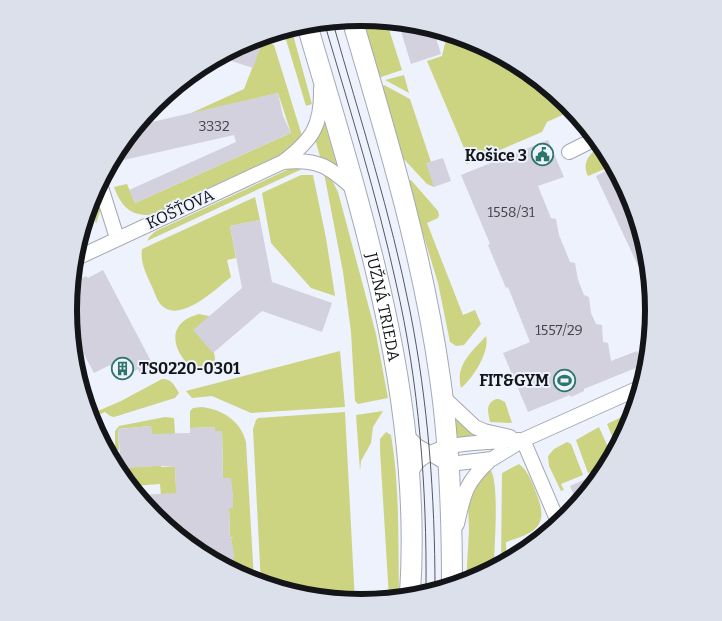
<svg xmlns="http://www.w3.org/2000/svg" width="722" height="621" font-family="Bitter,serif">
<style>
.green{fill:#ccd481}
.building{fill:#d3d1dd}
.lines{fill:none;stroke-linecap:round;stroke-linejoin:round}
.street-casing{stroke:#a4a8b2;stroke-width:16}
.secondary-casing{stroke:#a4a8b2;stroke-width:22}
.street{stroke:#fff;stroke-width:14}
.secondary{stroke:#fff;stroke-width:20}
.tram{stroke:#56595e;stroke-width:1}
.labels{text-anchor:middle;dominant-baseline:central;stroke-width:4;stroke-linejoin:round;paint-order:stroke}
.number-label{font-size:14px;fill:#434449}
.poi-label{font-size:16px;font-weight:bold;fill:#131518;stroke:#edf2fd;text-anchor:end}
.street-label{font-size:16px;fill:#131518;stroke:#edf2fd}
.rim{fill:none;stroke:#131518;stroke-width:6}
</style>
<rect width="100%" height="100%" fill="#edf2fd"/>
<!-- green -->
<path class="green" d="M360,18L387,23L402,70L378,78Z
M292,31L312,104L306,106L284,33Z
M447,35L473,40L568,104L573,110L547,122L542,132L467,164L464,162L467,155L427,61L442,56Z
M263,40L274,45L303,139L295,148L151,215C130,216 121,206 114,187L127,184L135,203L291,133L278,93L189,114L244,89Z
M404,75L409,93L385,80Z
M384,85L410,99L431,162L434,187L427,184L401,156L381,89Z
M324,121L338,169L321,160L315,139Z
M598,148L607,168L588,176C582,164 588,155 598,148Z
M304,166L300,170L147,241L150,236L156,231L287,170L294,167Z
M324,173L333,182L338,192L376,334L388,398L358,404L355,401L351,332L343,272Z
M301,175H313L326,238L335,296L311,288L271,243L262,193Z
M411,180L438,211L439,215L438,218L427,223L463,315L475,310L481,324L464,345L456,346L450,342L438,283L410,191L408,181Z
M99,185L102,205L96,224L90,200Z
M255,197L260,220L230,226L236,258L227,260L231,277C217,288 184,320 165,308C158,304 156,296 153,289C147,275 140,264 142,249Z
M199,314L209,316L215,359C207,399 141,329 199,314Z
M486,336C490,352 473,378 461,388C455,364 472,352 486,336Z
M340,351L345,407L251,413L212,396L192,398L186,391Z
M162,379C172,379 174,385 179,393L175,398L114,417L110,416L105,412L92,418L91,414L121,401Z
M496,399H499L505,402L512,423L490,422C488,412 485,404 496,399Z
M201,407C222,409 241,421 246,442L254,580L248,581L230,569L234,567L230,538L234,537H230L229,508H233V493L229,492V479H233L223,478L222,431H215V427L190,428V411L193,408Z
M383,411L373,427L371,443L361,461L360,471L356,415Z
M634,411L632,423L616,446L607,424Z
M345,412L355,602L261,584L253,429L256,420L258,418Z
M454,415L476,434L477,438L460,441L456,438Z
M165,417L174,418L175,434L160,435L161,467H175L177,509H162L160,484L132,486L116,461V459H120L121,468L154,466L151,426L118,429L119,450H115V431L119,426Z
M599,427L611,454L602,467L588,473L576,440Z
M386,432L391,435C400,487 398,543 399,596L389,598L380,450V439Z
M567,442L571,444L583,475L561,484L564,490L561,491L549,466L548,456L554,449Z
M519,464C528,471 531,480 535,490C550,525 538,532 506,542V559L501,563L502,473Z
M490,469C500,482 494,548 494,567L473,581L466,583L469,530L468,504L472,493L477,483Z"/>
<!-- building -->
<path class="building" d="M399,25L434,32L441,54L411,64Z
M264,37L253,68L222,58L249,40Z
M278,93L283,116L291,133L135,203L129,190L236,142L234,135L115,162L139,125Z
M548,140L564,177L538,186L551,218L556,219L559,235L570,262L575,263L578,280L584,295L589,297L591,313L596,324L602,325L603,342L608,343L611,361L637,351L643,365L584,389V391L571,397L570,395L528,412L503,353L530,342L508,287L506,288L495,262L488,245L490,244L461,175Z
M443,158L451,181L434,187L426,163Z
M612,168L632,199L646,271L641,272L596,176Z
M260,220L272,282L332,303L322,332L262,311L213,353L193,330L242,288L230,226Z
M103,270L154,367L140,374L138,369L118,380L110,365L94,373L72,332L68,310L74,282L86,276L88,278Z
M151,426L152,434L190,433V428L215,427V431H222L223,478H231L233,495V508H229L230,537H231L234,555L233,571L154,517L138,495L176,493L175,467L161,466L121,468L118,429Z
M597,474L585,492L578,504L570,486Z"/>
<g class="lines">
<defs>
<path id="street" d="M569,152L593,140
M283,162C318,158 330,167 355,190
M100,184L117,238
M79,257L283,162C312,140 322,126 321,88
M443,397L475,427L484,431L510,437
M407,436L417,446L443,461L458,463L492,459L523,440L639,388
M523,440L559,524
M410,475C413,469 415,463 421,459C445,440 490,443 519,440
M457,524C464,492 466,482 491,459"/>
<g id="secondary">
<path d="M352,19C387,137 423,256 440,378C450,447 452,517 452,586"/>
<path id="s1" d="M308,28C362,212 423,399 410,594"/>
</g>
</defs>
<!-- street casing -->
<use href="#street" class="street-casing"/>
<!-- secondary casing -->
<use href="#secondary" class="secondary-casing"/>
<!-- street -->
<use href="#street" class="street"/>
<!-- secondary -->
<use href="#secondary" class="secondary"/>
<!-- tram -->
<path class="tram" d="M333,23C360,119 391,214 410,311C428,402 435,496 435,589
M325,25C350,110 377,196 396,283C419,383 427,488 426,590"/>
</g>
<!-- icons -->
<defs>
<symbol id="civic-ring" viewBox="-11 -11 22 22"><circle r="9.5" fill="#edf2fd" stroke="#2d746b" stroke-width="1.5"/><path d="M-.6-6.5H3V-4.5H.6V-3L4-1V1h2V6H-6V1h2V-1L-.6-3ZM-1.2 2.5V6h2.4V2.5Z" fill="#2d746b"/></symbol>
<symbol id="building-ring" viewBox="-11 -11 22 22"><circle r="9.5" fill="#edf2fd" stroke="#2d746b" stroke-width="1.5"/><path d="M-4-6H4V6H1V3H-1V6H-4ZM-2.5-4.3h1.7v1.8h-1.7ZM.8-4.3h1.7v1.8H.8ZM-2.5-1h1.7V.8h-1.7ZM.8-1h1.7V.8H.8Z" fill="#2d746b"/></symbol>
<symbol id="stadium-ring" viewBox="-11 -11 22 22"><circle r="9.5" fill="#edf2fd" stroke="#2d746b" stroke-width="1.5"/><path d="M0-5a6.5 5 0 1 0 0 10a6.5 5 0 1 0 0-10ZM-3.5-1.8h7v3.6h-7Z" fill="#2d746b"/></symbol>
</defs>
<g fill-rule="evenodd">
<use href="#civic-ring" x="530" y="142" width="25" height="25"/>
<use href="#building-ring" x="110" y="356" width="25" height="25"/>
<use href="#stadium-ring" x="552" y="368" width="25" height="25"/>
</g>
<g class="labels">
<!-- number labels -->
<g class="number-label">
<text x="214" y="126">3332</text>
<text x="511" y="212">1558/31</text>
<text x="559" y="330">1557/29</text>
</g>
<!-- poi labels -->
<g class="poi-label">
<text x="527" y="155">Košice 3</text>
<text x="139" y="368" text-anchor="start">TS0220-0301</text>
<text x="549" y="380">FIT&amp;GYM</text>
</g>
<!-- street labels -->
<g class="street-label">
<text transform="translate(180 209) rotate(-25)">KOŠŤOVA</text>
<text stroke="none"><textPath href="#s1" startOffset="289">JUŽNÁ TRIEDA</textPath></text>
</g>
</g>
<!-- crop -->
<path d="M0 0H722V621H0ZM77 310a284 284 0 1 1 568 0a284 284 0 1 1-568 0Z" fill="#dce0eb" fill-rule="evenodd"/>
<path class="rim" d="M77 310a284 284 0 1 1 568 0a284 284 0 1 1-568 0Z"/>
</svg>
